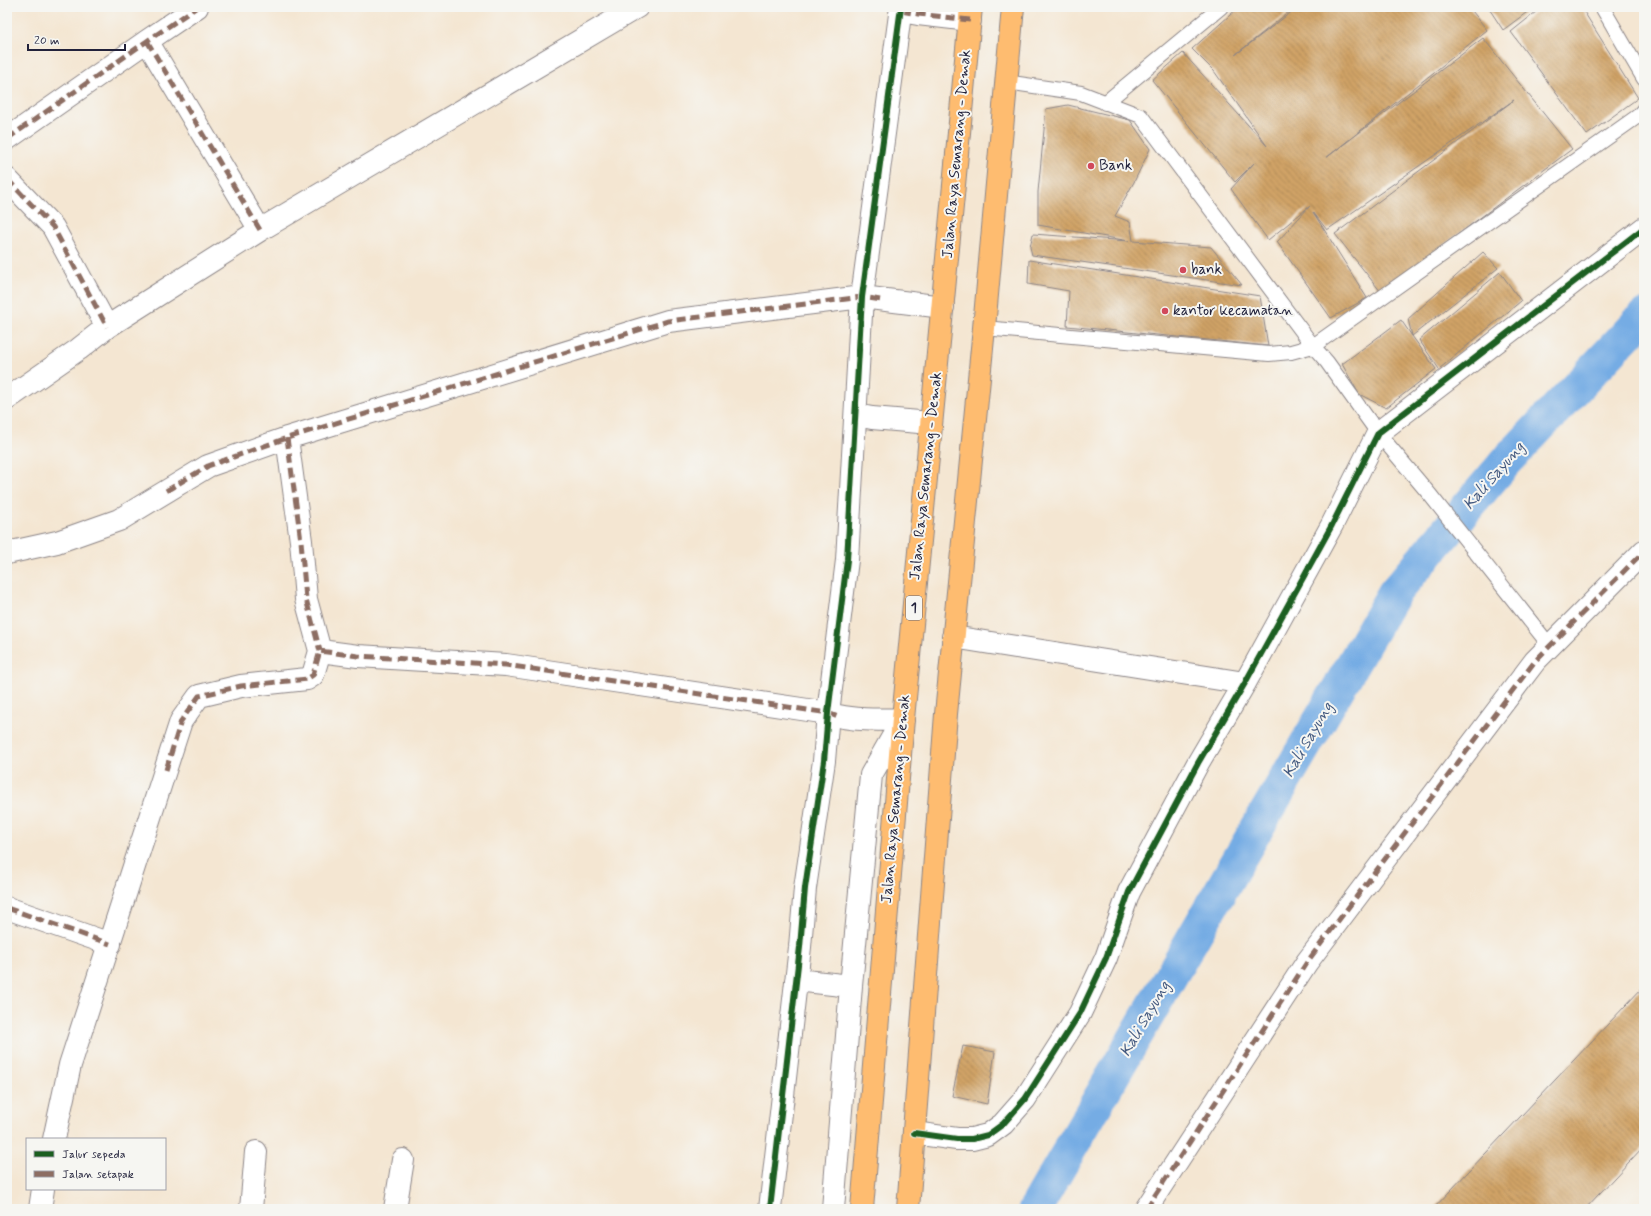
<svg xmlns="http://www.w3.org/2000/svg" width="1651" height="1216" font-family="Mynerve,sans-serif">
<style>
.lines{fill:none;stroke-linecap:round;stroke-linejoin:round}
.canal{stroke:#75ace4;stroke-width:34}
.building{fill:url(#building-back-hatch)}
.service-casing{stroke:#8b8486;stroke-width:16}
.minor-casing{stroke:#8b8486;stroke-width:24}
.trunk-casing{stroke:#8b8486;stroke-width:24}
.service{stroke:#fff;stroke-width:14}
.minor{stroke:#fff;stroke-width:22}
.trunk{stroke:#febc70;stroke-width:22}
.quiet{stroke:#8d6e63;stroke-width:5;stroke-dasharray:10 5;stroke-linecap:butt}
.cycleway-casing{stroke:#f6f6f2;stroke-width:8}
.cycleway{stroke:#1b5e20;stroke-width:6}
.poi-dot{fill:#d1495b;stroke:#f6f6f2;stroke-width:1.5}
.labels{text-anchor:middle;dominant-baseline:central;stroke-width:4;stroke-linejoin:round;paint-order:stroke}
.shield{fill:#f6f6f2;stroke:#626272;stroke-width:1}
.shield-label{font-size:14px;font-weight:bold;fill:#22223b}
.street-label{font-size:15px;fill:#22223b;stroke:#f6f6f2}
.poi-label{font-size:15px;fill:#22223b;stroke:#f6f6f2;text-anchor:start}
.water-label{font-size:16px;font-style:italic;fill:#43597f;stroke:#f6f6f2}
</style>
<defs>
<pattern id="building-back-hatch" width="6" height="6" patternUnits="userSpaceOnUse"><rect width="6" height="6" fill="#d0a366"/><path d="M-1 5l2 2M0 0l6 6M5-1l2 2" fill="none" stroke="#a88455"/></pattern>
</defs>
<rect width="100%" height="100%" fill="#f6f6f2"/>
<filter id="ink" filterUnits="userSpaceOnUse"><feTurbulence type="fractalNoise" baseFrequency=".025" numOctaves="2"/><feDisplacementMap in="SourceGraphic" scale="8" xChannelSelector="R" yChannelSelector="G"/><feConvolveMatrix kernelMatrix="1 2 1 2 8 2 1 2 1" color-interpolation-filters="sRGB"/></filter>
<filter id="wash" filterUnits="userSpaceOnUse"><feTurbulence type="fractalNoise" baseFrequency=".012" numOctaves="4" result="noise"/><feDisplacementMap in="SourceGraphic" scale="16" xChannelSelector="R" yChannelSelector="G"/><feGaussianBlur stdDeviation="0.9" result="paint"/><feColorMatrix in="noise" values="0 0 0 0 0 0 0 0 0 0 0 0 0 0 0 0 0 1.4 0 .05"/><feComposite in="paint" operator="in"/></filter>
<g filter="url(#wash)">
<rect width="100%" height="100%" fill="#f4e6d2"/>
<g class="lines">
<!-- canal -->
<path class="canal" d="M1035,1209L1394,593L1505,463L1644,316"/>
</g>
<g id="blocks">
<!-- building -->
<path class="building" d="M1239,7H1295L1235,55L1298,7H1469L1487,30L1326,158L1483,38L1572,149L1381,292L1335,234L1514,100L1327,230L1313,212L1367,298L1331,318L1277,242L1310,206L1268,240L1231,189L1254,163L1235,182L1152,80L1183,53L1267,146L1214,71L1192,49Z
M1488,7H1534L1503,30Z
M1542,7H1581L1638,98L1587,135L1511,32Z
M1068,105L1130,120L1150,149L1134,182L1115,216L1130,222L1133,241L1211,247L1242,285L1032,255L1030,247L1033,234L1129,241L1038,225V192L1046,109Z
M1483,252L1498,268L1412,336L1436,369L1386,408L1359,394L1342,364L1401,320L1412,336L1408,319Z
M1029,260L1260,296L1268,346L1067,326L1069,291L1028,284Z
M1500,272L1521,301L1439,369L1419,340Z
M1644,986V1146L1585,1209H1433Z
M963,1046L995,1052L987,1104L952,1096Z"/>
</g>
</g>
<g filter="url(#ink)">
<use href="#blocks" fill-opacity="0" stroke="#8b8486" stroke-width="1"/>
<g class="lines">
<defs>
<path id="service" d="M1602,7L1644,79
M1006,82L1081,93L1141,116L1313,346L1327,362L1378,433L1431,496L1550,646
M1105,103L1221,7
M984,328L1269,354L1291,352L1313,346L1638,116L1644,109"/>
<path id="minor" d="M901,11L918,14L970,20
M147,41L260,230
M7,139L147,41L197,7
M7,179L53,227L107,327
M7,399L79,349L107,327L260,230L637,7
M856,415L872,418L931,423
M287,438L301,541L306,599L320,651
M7,553L57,542L119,520L208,466L287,438L668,321L862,297L943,307
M953,637L1245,683
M7,908L110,944
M796,980L851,986
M914,1133L957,1139H972L988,1135L1003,1124L1025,1099L1080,1013L1106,958L1129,892L1198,763L1245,683L1332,525L1378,433L1644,228
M54,1139L70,1065L181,721L199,696L241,686L307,679L313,675L320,651L358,656L506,665L828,713C849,721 881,720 903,719
M40,1209L43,1189
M251,1209L256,1152
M395,1209L403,1160
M770,1209L800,947L805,888L824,761L828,713L847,560L862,297L901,7
M833,1209L851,986L871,775L903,719
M1146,1209L1307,962L1535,661L1644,551"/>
<path id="trunk" d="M862,1209L903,719L971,7
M908,1209L946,714L984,328L1013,7"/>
</defs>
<!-- service casing -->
<use href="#service" class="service-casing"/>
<!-- minor casing -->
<use href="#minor" class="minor-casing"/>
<!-- trunk casing -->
<use href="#trunk" class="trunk-casing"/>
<!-- service -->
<use href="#service" class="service"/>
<!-- minor -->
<use href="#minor" class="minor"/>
<!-- trunk -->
<use href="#trunk" class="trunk"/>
<!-- quiet -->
<path class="quiet" d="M901,11L918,14L970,20
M147,41L260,230
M7,139L147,41L197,7
M7,179L53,227L107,327
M287,438L301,541L306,599L320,651
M166,491L208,466L287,438L668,321L862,297L881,300
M166,770L181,721L199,696L241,686L307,679L313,675L320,651L358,656L506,665L828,713L838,717
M7,908L110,944
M1146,1209L1307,962L1535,661L1644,551"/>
<defs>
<path id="cycleway" d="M914,1133L957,1139H972L988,1135L1003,1124L1025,1099L1080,1013L1106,958L1129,892L1198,763L1245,683L1332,525L1378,433L1644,228
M770,1209L800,947L805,888L824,761L828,713L847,560L862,297L901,7"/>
</defs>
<!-- cycleway casing -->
<use href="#cycleway" class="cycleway-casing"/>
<!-- cycleway -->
<use href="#cycleway" class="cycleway"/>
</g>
</g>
<!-- markers -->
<g class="poi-dot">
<circle cx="1091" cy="166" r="4"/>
<circle cx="1183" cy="270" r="4"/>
<circle cx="1165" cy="311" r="4"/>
</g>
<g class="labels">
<!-- shield labels -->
<rect class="shield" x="906" y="596" width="16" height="24" rx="3"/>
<g class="shield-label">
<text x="914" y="608">1</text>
</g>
<!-- street labels -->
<g class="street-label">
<text transform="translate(957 154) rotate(-85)">Jalan Raya Semarang - Demak</text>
<text transform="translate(926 476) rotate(-84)">Jalan Raya Semarang - Demak</text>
<text transform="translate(896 799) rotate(-85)">Jalan Raya Semarang - Demak</text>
</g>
<!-- poi labels -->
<g class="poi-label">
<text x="1099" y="166">Bank</text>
<text x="1191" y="270">bank</text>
<text x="1173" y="311">kantor kecamatan</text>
</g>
<!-- water labels -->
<g class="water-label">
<text transform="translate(1494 476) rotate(-49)">Kali Sayung</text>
<text transform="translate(1308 740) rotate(-60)">Kali Sayung</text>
<text transform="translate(1145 1019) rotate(-60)">Kali Sayung</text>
</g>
</g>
<!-- margin -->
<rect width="1651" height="1216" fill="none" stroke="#f6f6f2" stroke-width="24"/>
<!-- legend -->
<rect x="26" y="1138" width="140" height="52" fill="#f6f6f2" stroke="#a1a1a9"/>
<rect x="34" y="1151" width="20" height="6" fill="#1b5e20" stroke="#a1a1a9"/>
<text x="62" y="1158" font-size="12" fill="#22223b">Jalur sepeda</text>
<rect x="34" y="1171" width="20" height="6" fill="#8d6e63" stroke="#a1a1a9"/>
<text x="62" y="1178" font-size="12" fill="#22223b">Jalan setapak</text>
<!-- scale -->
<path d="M28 44v6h97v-6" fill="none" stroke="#22223b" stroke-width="2"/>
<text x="34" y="44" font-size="12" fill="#22223b" stroke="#f6f6f2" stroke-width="3" paint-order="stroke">20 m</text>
</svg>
